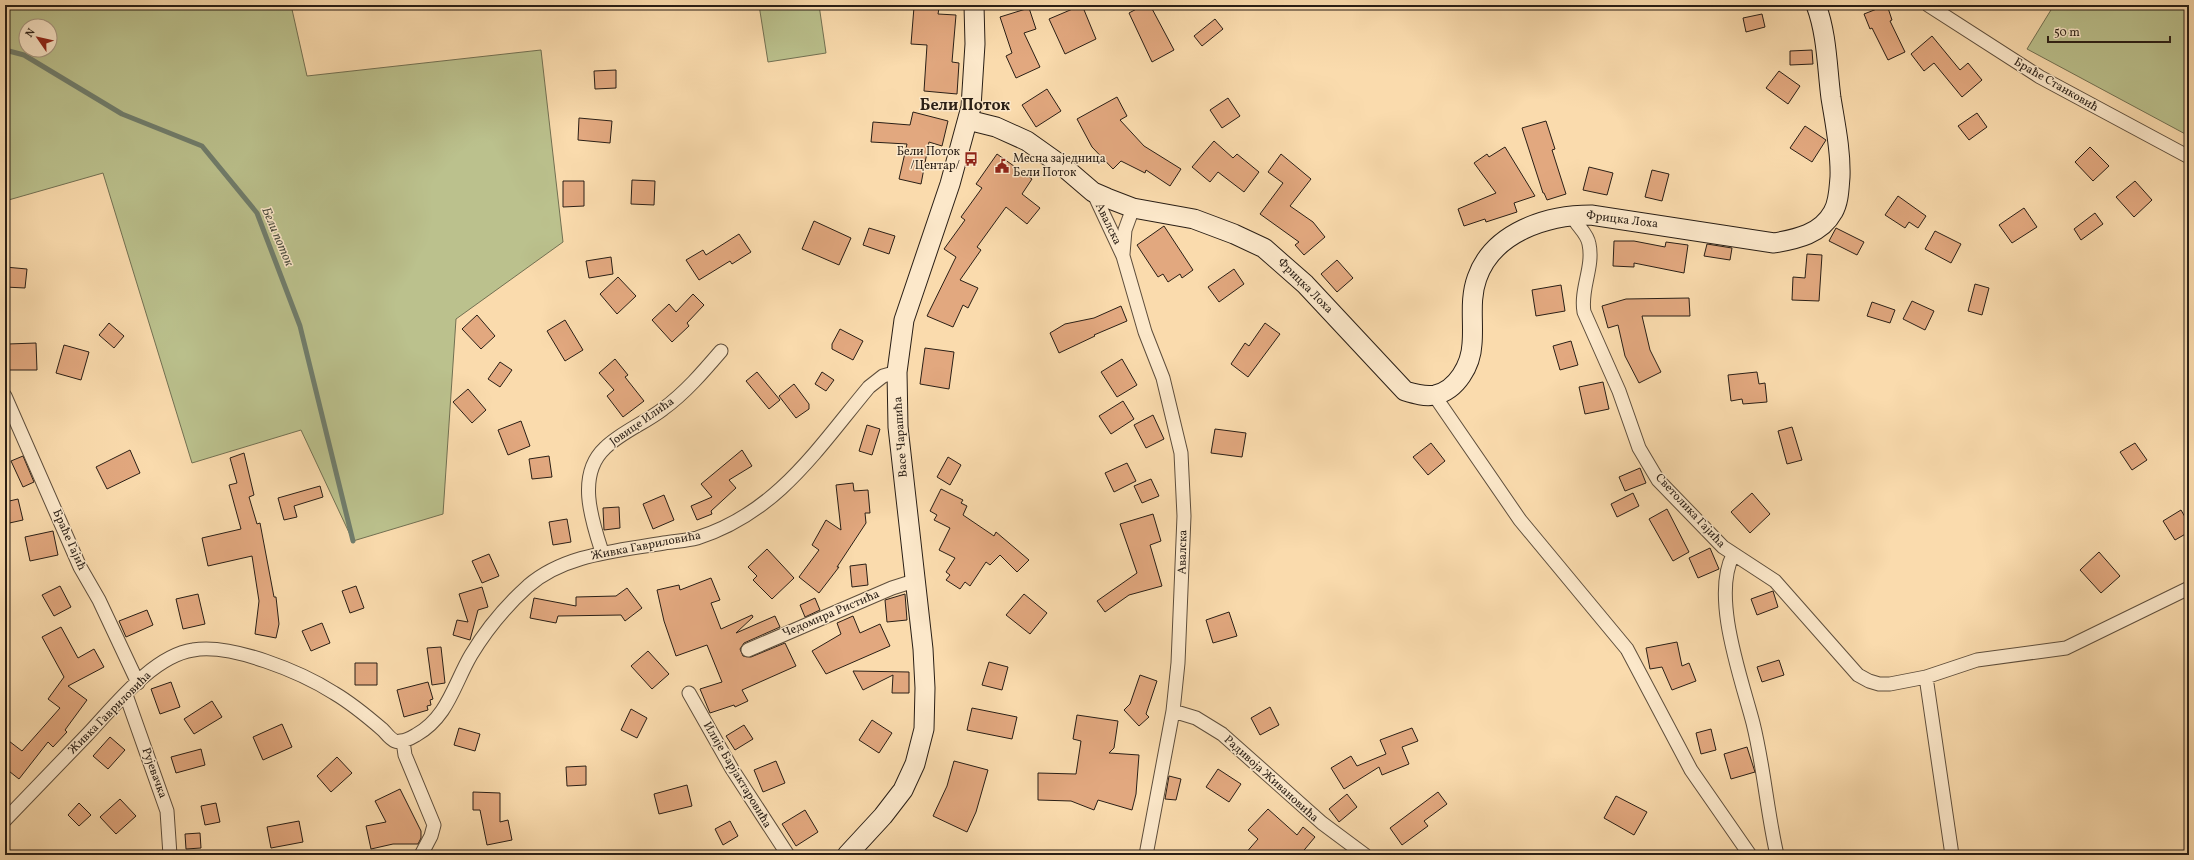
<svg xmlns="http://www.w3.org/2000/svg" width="2194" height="860" font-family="Vollkorn,serif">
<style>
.green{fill:#bbc18d;stroke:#727052;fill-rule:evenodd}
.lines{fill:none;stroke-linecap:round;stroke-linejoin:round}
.stream{stroke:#707d6c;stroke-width:5}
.building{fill:#e2a87f;stroke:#2a1f16}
.street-casing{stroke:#5e4e3c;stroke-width:15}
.secondary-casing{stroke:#2a1f16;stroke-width:21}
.street{stroke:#fce8ca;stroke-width:13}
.secondary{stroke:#fce8ca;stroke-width:19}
.labels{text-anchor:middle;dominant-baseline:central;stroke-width:3;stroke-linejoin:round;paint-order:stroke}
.street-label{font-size:12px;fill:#2a1f16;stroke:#fce8ca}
.poi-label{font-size:12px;fill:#2a1f16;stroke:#fce8ca;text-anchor:end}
.water-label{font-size:13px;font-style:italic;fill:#4d4e41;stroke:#fce8ca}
.district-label{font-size:16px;font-weight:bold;fill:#2a1f16;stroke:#fce8ca}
</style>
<rect width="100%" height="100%" fill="#fadbad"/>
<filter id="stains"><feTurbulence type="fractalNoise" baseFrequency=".005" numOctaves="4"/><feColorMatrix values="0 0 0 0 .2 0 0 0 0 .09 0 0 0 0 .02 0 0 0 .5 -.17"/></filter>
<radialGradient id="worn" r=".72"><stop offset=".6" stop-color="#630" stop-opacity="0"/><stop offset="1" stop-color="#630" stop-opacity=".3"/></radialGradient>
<!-- green -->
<path class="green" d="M5,5H291L307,76L541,50L563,242L456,319L443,514L353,541L301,430L192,463L103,173L5,201ZM26,26H50V50H26Z
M759,5H819L826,53L768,62Z
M2054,5H2189V136L2027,49Z"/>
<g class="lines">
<!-- stream -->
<path class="stream" d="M5,50L24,55L122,114L202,146L257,213L300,326L353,541"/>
</g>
<!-- building -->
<path class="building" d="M1082,5L1096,39L1065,54L1049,19Z
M1144,5H1150L1174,50L1152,62L1129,13Z
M1887,5L1892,20L1890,21L1905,52L1888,60L1872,28L1870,29L1864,14Z
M914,7L939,8L938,14L956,15L952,62L959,63L957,94L924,91L927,45L911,44Z
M1029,8L1036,29L1024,33L1040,67L1016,78L1006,56L1012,53L1000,17Z
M1762,14L1765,27L1746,32L1743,18Z
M1215,19L1223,29L1202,46L1194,36Z
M1932,36L1960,70L1968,63L1982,80L1962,97L1934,63L1924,71L1911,54Z
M1812,50L1813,64L1790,65V51Z
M616,70V88L595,89L594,71Z
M1779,71L1800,86L1788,104L1766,88Z
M1047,89L1061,111L1036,127L1022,105Z
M1117,97L1127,116L1120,120L1144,146L1181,169L1170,186L1146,170L1145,173L1121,161L1113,169L1092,147L1077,119Z
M1228,98L1240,116L1222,128L1210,110Z
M913,112L948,121L942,146L929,142L921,184L899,179L907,144L871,142L873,122L910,125Z
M1977,113L1987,127L1969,140L1958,126Z
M579,118L612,121L610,143L578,140Z
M1546,121L1555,149L1552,150L1566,194L1547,200L1544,193H1543L1522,128Z
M1805,126L1826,140L1812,162L1790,148Z
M1214,141L1233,158L1237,154L1259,172L1244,192L1218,172L1210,182L1192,167Z
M1505,147L1535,196L1514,203L1517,212L1486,222L1485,219L1464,226L1458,209L1496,193L1474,163L1487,154L1489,157Z
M2090,147L2109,166L2093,181L2075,162Z
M997,154L1032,179L1022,194L1040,208L1027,224L1006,207L977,247L981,250L960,280L978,288L968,308L963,305L953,327L927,316L956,257L944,249L965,220L961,217L982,188L976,184Z
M1281,154L1311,179L1290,206L1313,222L1325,237L1304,255L1295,245L1299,242L1260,214L1283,183L1268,172Z
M1589,167L1613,173L1607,195L1583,190Z
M1652,170L1669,174L1662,201L1645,197Z
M632,180L655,181L654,205L631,204Z
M563,181H584V206L563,207Z
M2135,181L2152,200L2134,217L2116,197Z
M1898,196L1926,216L1918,228L1909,222L1905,228L1885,215Z
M2024,208L2037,227L2012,243L1999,225Z
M2095,213L2103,224L2081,240L2074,229Z
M814,221L851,238L839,265L802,249Z
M1164,226L1193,270L1182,278L1180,274L1168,282L1163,274L1158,277L1137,245Z
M869,228L895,236L889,254L863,245Z
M1836,228L1864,242L1857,255L1829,241Z
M1935,231L1961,244L1951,263L1925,249Z
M739,234L751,252L732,264L730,261L699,280L686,260L703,250L706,255Z
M1614,241H1634L1665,247L1666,242L1688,245L1684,273L1634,263V267L1613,266Z
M1707,244L1732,248L1730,260L1704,256Z
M1807,254L1822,255L1819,301L1792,300L1793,277L1805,278Z
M611,257L613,274L589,278L586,261Z
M1337,260L1353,278L1337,292L1321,274Z
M5,267L27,269L25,288L5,287Z
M1234,269L1244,284L1219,302L1208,287Z
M618,277L636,296L617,314L600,294Z
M1975,284L1989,288L1982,315L1968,311Z
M1561,285L1565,311L1536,316L1532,290Z
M693,294L704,305L687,323L689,326L672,342L652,320L669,304L676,312Z
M1689,298L1690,316H1642L1650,350L1661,372L1639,383L1625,356L1618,325L1608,328L1602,306L1626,299Z
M1912,301L1934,311L1925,330L1903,319Z
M1872,302L1895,310L1890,323L1867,316Z
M1121,306L1127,321L1094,335L1095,336L1059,353L1050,333L1065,324L1094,318Z
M477,315L495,336L481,349L462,329Z
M565,320L583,350L565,361L547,331Z
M109,323L124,336L114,348L99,335Z
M1265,323L1280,334L1248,377L1231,364L1245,343L1249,346Z
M840,329L863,341L853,360L832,349V344Z
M1571,341L1578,365L1560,370L1553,346Z
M36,343L37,370H9L8,344Z
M64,345L89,352L81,380L56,373Z
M925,348L954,352L949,389L920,384Z
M615,359L628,375L625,377L644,401L623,417L607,396L614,390L599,373Z
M1122,359L1137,385L1117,397L1101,372Z
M500,362L512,370L500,387L488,379Z
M757,372L780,400L769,409L746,381Z
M822,372L834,380L826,391L815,384Z
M1757,372L1759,384L1765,383L1767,402L1743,404L1742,399L1731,401L1728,375Z
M1603,382L1609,409L1585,414L1579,387Z
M794,384L809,404V409L796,418L779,396Z
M468,389L486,410L472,423L453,402Z
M1123,401L1134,419L1111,434L1099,416Z
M1153,415L1164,439L1146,448L1134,425Z
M521,421L530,446L508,455L498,430Z
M867,425L880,429L872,455L859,451Z
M1792,427L1802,460L1787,464L1778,431Z
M1215,429L1246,433L1242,457L1211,453Z
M1431,443L1445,461L1428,475L1413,457Z
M2135,443L2147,460L2132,470L2120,452Z
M130,450L140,473L107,489L96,467Z
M742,450L752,466L729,480L736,488L711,511L712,514L697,520L691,506L712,497L701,484Z
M244,453L254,495L249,497L257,524L260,523L274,597H276L279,624L276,638L255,634L259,601L252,556L208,566L202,538L241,529L229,485L237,483L230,458Z
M23,456L34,482L23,487L11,461Z
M549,456L552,477L532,479L529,459Z
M948,457L961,465L950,485L937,477Z
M1127,463L1136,481L1114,492L1105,473Z
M1640,468L1646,483L1625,491L1619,477Z
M1151,479L1159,496L1142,503L1134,486Z
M853,483L854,491L868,490L870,513H865L866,523L837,567H839L819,593L799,577L819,550L812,545L826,520L841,530L836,485Z
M320,486L323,497L294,506L297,517L284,520L278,498Z
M941,489L963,500L961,503L967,506L963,515L994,536L996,532L1029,560L1017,572L1000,555L990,565L986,562L970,586L965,582L960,589L946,580L950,575L946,572L955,558L939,550L950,528L934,520L937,515L930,511Z
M1633,493L1639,506L1617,517L1611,504Z
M1752,493L1770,514L1750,533L1731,512Z
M664,495L674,520L653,529L643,504Z
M18,499L23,520L5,524V502Z
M619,507L620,528L604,530L603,508Z
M1667,509L1689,552L1673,561L1649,519Z
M2181,510L2189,524V532L2175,540L2163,521Z
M1153,514L1161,541L1150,545L1162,586L1129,595L1105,612L1097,601L1137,573L1120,524Z
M567,519L571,542L553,545L549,522Z
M53,531L58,555L30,561L25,537Z
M1710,548L1719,569L1698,578L1689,558Z
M767,549L794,578L772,599L753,580L757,576L748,567Z
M2099,552L2120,576L2101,593L2080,570Z
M489,554L499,576L482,583L472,561Z
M866,564L868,585L852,587L850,566Z
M711,578L720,600L711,603L721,629L752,615L753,617L736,633L775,616L780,627L744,643L740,649L743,656L751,657L785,643L796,666L742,690L748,701L735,707L734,705L710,713L700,689L722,682L707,645L676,656L664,621L657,590L679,585L680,590Z
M60,586L71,607L54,616L42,595Z
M356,586L364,608L350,613L342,591Z
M482,587L488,607L478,610L470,640L453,635L457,620L468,622L459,594Z
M627,588L642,608L625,621L621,615L558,616L556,623L530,618L534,598L576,606V597L616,596Z
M1773,591L1778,607L1757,615L1751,599Z
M198,594L205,624L183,629L176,599Z
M905,594L907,620L887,622L885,600Z
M1024,594L1047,613L1030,634L1006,615Z
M815,598L820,610L805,617L800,605Z
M147,610L153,625L126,637L119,621Z
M1229,612L1237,636L1213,643L1206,620Z
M853,616L860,633L880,624L890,646L826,674L812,651L841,634L837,623Z
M322,623L330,643L311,651L302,631Z
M61,627L78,658L94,649L104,667L68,686L87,700L65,730L67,732L53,747L48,742L19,779L5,768V738L22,751L60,708L48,699L64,677L42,637Z
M1677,642L1682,666L1689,663L1696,681L1672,690L1662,667L1650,669L1646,648Z
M441,647L445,683L432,685L427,648Z
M648,651L669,674L652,689L631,666Z
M1779,660L1784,675L1762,682L1757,667Z
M989,662L1008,667L1002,690L982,685Z
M355,663H377V685H355Z
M853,671L909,672V693H892L893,675L863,690Z
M1140,675L1157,681L1146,714L1149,717L1139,726L1124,710L1130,704Z
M171,682L180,707L160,714L151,689Z
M428,682L433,699L430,700L431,705L427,706L428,710L404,717L397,690Z
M212,701L222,717L194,734L184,719Z
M1270,707L1279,725L1260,735L1251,718Z
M972,708L1017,717L1012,739L967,730Z
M631,709L647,718L637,738L621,730Z
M1077,715L1118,721L1114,748L1109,753L1139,755L1136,794L1132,810L1098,800L1094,810L1071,801L1038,800V773L1076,774L1081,741L1073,739Z
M872,720L892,733L879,753L859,740Z
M282,724L292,747L263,760L253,737Z
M744,725L753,739L735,750L726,736Z
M459,728L480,734L475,751L454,745Z
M1412,728L1418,741L1402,747L1409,764L1382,775L1379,767L1344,789L1331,768L1351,756L1357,766L1386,754L1380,740Z
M1711,729L1716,750L1701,754L1696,733Z
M110,737L125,750L108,769L93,756Z
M1747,747L1755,772L1731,779L1724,754Z
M201,749L205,765L176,773L171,757Z
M337,757L352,773L331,792L317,776Z
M776,761L785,783L763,792L754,770Z
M954,761L988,770L976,812L967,832L933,816L947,786Z
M586,766V785L567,786L566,767Z
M1218,769L1241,784L1229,802L1206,787Z
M1169,776L1181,779L1176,800L1165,799Z
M687,785L692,806L659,814L654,794Z
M400,789L421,831V838L418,844H393L371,849L366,826L386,822L375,801Z
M473,792L500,793V822L508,820L512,840L487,845L480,810H473Z
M1438,792L1447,804L1424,821L1428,826L1402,845L1390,828Z
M1347,794L1357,807L1339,822L1329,809Z
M1616,796L1647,812L1634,835L1604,818Z
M120,799L136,816L116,834L100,817Z
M79,803L91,815L79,826L68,815Z
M216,803L220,822L205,825L201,806Z
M1268,809L1297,835L1303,827L1315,837L1300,855H1244L1258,839L1248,830Z
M805,810L818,832L796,846L782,824Z
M299,821L303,842L271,848L267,827Z
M730,821L738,836L723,845L715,829Z
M200,833L201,848L186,849L185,834Z"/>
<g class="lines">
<defs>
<path id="street" d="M1928,5L2040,77L2189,157
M1093,192L1123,256L1145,332L1163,378L1181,453L1184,516L1178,663L1173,711L1146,855
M1572,215C1576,226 1587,232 1589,244C1594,267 1580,289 1584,312L1619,391L1639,448L1658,480L1723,547L1775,581L1858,675L1869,681L1879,684H1890L1926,677L1977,660L2066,648L2189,588
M1123,254L1125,230L1133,208
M1434,395L1520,520L1627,649L1691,770L1750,855
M5,396L80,567L99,600L138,683
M602,552C592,521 576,475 605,448C621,432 645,423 663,409C685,393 703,372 721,351
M1733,555C1711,597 1742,680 1753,723C1764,767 1767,812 1777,855
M748,650L892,588L914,581
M1926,677L1952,855
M689,693L732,769L788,855
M126,695L167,811L170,855
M1173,711L1196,718L1222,734L1322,823L1365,855
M403,741L405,755L434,825L431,836L421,855
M5,820C32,792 59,764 86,736C113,708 152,656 193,650C231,643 301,672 334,693C351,703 368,717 383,730C386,733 390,739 395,741C397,742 398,742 400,741C406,741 411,738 416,735C448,717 454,684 471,655C486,630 507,605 528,586C565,554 618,551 664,543C675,541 686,541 697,538C777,513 818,448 869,387L883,376L897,372"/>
<path id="secondary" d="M968,120L996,127L1027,141L1065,168L1093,192L1107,198L1133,208L1194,219L1234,234L1264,248L1305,284L1405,391C1415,394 1425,397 1435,395C1457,390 1471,365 1472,344C1474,322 1469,300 1477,278C1493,232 1547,215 1591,215L1774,243C1797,239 1821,234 1833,212C1839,202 1839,188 1840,177C1841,151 1835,123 1831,98C1827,67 1827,34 1816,5
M847,855L883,816L903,790L915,764L924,729L925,688L923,649L898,427L897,372L904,320L950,184L971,107L975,44L974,5"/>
</defs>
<!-- street casing -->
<use href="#street" class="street-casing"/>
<!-- secondary casing -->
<use href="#secondary" class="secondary-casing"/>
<!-- street -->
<use href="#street" class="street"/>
<!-- secondary -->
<use href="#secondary" class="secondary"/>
</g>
<!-- icons -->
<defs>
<symbol id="bus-bare" viewBox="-9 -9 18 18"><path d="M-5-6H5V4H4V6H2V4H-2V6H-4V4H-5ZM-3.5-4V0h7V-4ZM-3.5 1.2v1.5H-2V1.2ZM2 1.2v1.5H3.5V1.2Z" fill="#8f2418" stroke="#fce8ca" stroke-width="2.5" paint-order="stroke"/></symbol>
<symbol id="civic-bare" viewBox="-9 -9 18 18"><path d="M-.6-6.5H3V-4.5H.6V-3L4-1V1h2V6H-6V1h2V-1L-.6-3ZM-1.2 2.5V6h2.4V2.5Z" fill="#8f2418" stroke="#fce8ca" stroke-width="2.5" paint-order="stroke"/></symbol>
</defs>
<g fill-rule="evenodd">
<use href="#bus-bare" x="961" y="149" width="20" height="20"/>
<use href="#civic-bare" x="992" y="156" width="20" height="20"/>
</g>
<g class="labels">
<!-- street labels -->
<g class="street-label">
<text transform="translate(2056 85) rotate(30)">Браће Станковић</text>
<text transform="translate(1622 220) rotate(7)">Фрицка Лоха</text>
<text transform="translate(1108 224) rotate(64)">Авалска</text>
<text transform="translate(1305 286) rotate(45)">Фрицка Лоха</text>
<text transform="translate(642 422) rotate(-35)">Јовице Илића</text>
<text transform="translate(901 437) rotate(-94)">Васе Чарапића</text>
<text transform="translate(1690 511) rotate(47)">Светолика Гајића</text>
<text transform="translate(69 540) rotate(66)">Браће Гајић</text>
<text transform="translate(646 546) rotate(-11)">Живка Гавриловића</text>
<text transform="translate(1183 552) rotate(-89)">Авалска</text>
<text transform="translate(831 614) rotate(-23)">Чедомира Ристића</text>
<text transform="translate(110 713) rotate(-45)">Живка Гавриловића</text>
<text transform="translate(154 773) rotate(70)">Рујевачка</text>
<text transform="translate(737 775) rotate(59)">Илије Барјактаровића</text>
<text transform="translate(1271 779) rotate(42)">Радивоја Живановића</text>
</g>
<!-- poi labels -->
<g class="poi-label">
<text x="960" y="152">Бели Поток<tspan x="960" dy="14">/Центар/</tspan></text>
<text x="1013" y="159" text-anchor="start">Месна заједница<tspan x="1013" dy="14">Бели Поток</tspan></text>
</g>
<!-- water labels -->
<g class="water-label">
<text transform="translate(277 237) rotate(67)">Бели поток</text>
</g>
<!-- district labels -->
<g class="district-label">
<text x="965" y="106">Бели Поток</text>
</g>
</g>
<!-- margin -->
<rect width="2194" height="860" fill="none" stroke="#fadbad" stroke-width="20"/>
<rect x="6" y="6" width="2182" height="848" fill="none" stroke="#2a1f16" stroke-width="2"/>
<rect x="10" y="10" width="2174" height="840" fill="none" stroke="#2a1f16"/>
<!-- north arrow -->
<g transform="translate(38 38) rotate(304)"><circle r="19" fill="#fce8ca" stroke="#a89882"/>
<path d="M0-3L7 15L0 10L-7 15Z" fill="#8f2418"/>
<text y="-6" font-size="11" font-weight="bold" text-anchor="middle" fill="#2a1f16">N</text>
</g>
<!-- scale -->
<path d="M2048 36v6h122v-6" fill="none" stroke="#2a1f16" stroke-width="2"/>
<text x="2054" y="36" font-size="12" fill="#2a1f16" stroke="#fce8ca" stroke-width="3" paint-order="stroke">50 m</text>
<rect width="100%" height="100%" filter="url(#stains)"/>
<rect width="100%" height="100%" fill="url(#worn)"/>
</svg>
